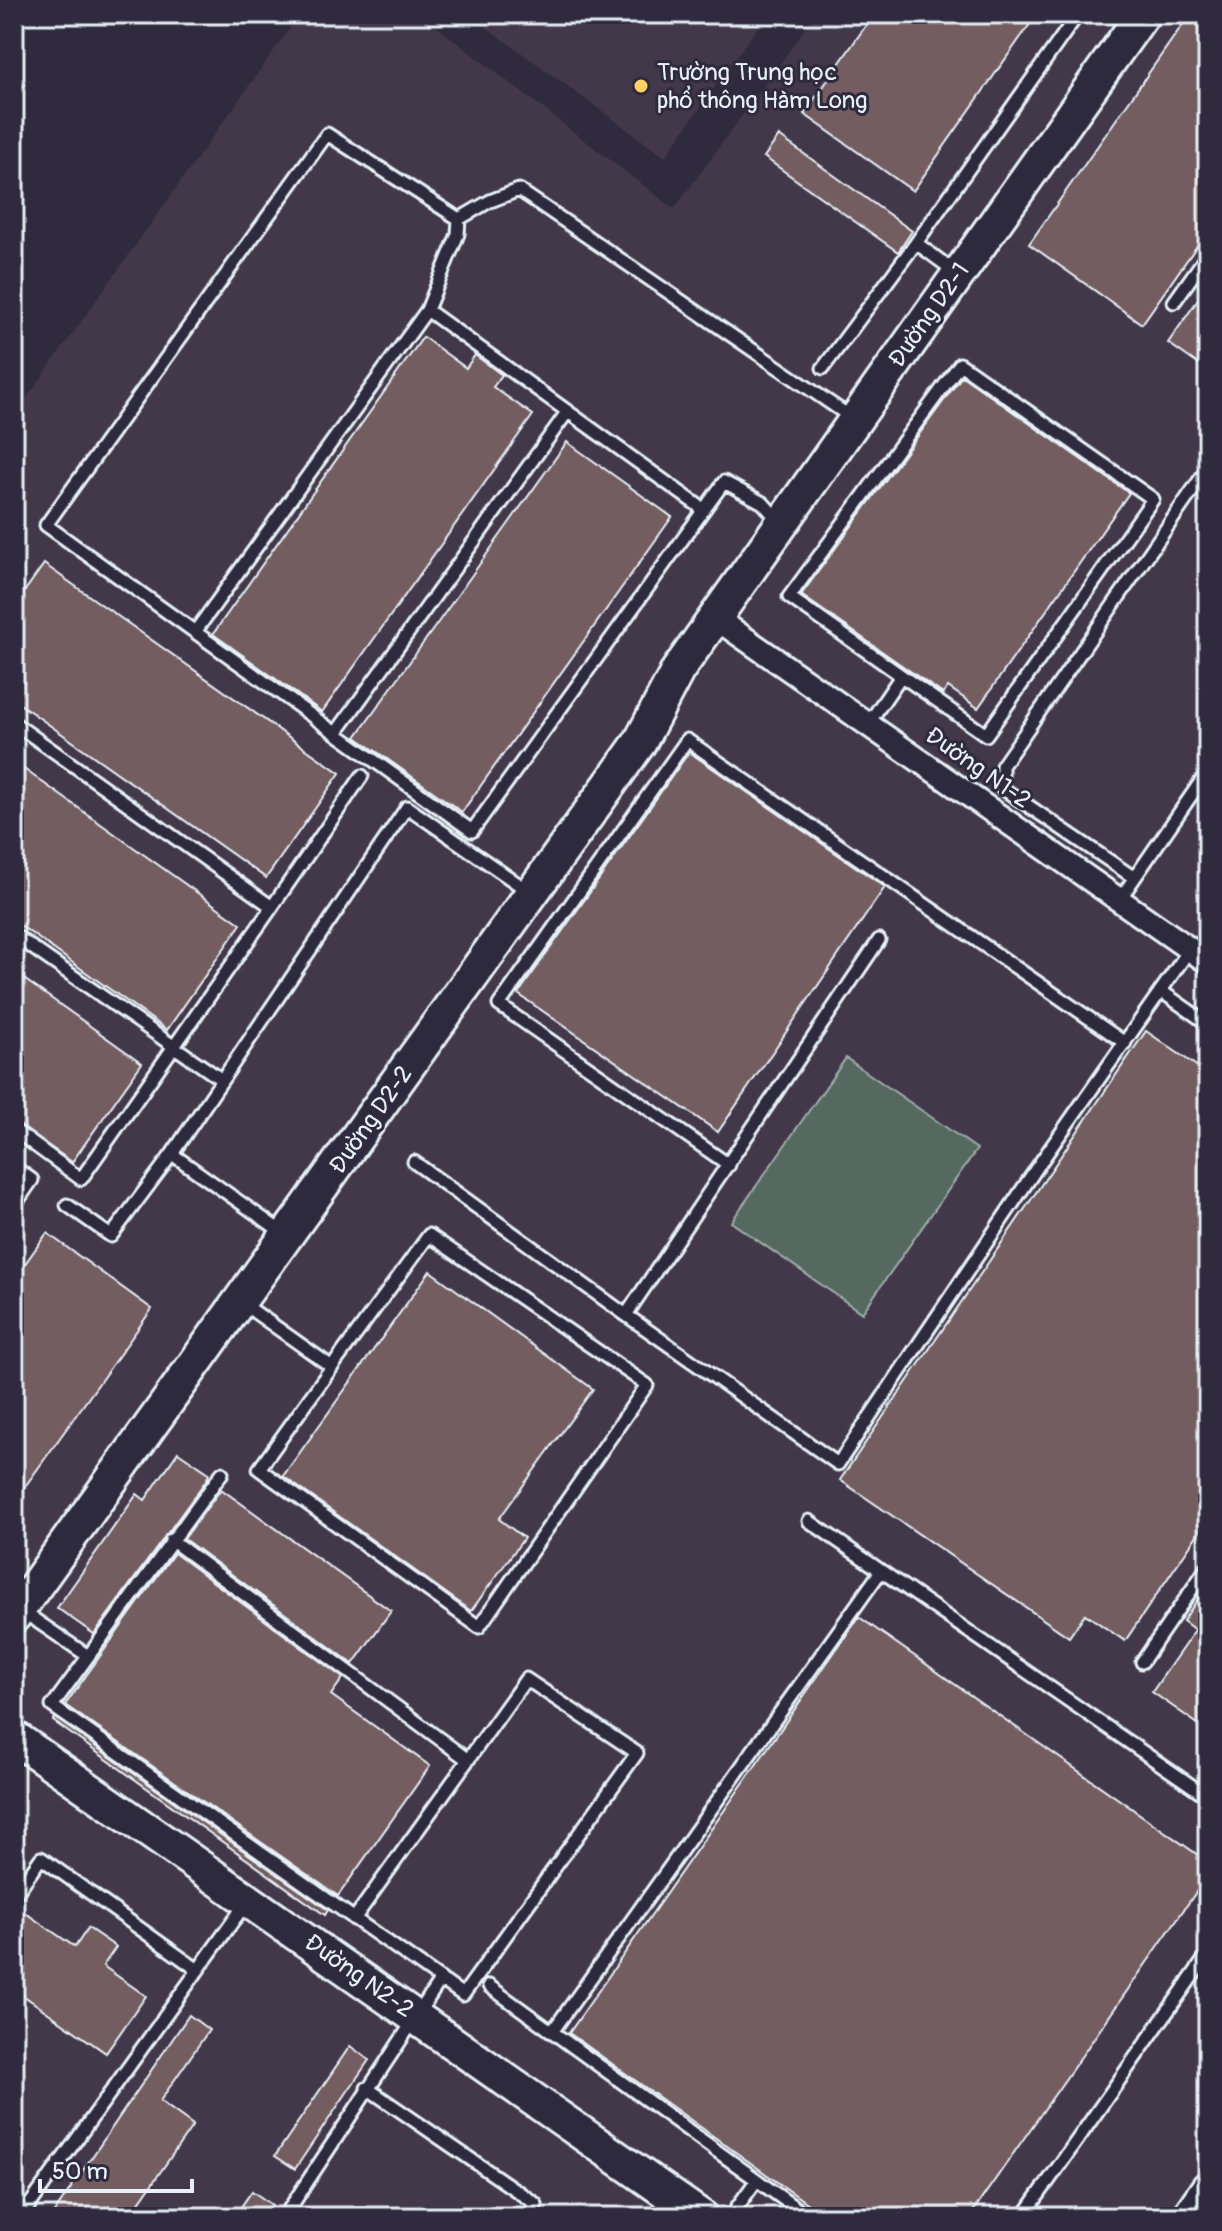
<svg xmlns="http://www.w3.org/2000/svg" width="1222" height="2231" font-family="Pangolin,sans-serif">
<style>
.built{fill:#433948}
.green{fill:#576961;stroke:#a0adac;stroke-width:2}
.building{fill:#735d61;stroke:#e8f1f8;stroke-width:2}
.lines{fill:none;stroke-linecap:round;stroke-linejoin:round}
.lane-casing{stroke:#e8f1f8;stroke-width:17}
.street-casing{stroke:#e8f1f8;stroke-width:28}
.secondary-casing{stroke:#e8f1f8;stroke-width:38}
.lane{stroke:#2f2a3d;stroke-width:11}
.street{stroke:#2f2a3d;stroke-width:22}
.secondary{stroke:#2f2a3d;stroke-width:32}
.poi-dot{fill:#ffd166;stroke:#2f2a3d;stroke-width:3}
.labels{text-anchor:middle;dominant-baseline:central;stroke-width:6;stroke-linejoin:round;paint-order:stroke}
.poi-label{font-size:24px;fill:#e8f1f8;stroke:#2f2a3d;text-anchor:start}
.street-label{font-size:24px;fill:#e8f1f8;stroke:#2f2a3d}
</style>
<rect width="100%" height="100%" fill="#2f2a3d"/>
<filter id="ink" filterUnits="userSpaceOnUse"><feTurbulence type="fractalNoise" baseFrequency=".0125" numOctaves="2"/><feDisplacementMap in="SourceGraphic" scale="16" xChannelSelector="R" yChannelSelector="G"/><feConvolveMatrix kernelMatrix="1 2 1 2 8 2 1 2 1" color-interpolation-filters="sRGB"/></filter>
<g filter="url(#ink)">
<!-- built -->
<path class="built" d="M300,14H420L674,209L816,14H1208V2217H14V416Z
M468,14H767L665,157Z"/>
<!-- green -->
<path class="green" d="M846,1058L977,1149L862,1313L731,1222Z"/>
<!-- building -->
<path class="building" d="M874,14H1037L913,191L804,114Z
M1190,14H1208V230L1142,324L1029,244Z
M779,136L912,231L898,252L764,157Z
M1208,285V371L1168,343Z
M423,337L466,368L475,355L502,375L493,387L533,415L322,712L213,634Z
M962,376L1129,493L978,708L948,687L943,694L801,595Z
M567,442L672,517L462,812L356,737Z
M44,564L340,773L266,878L14,700V606Z
M689,752L885,887L718,1132L518,994Z
M14,762L241,924L167,1030L14,921Z
M14,972L142,1063L72,1162L14,1122Z
M1146,1031L1208,1074V1519L1125,1641L1085,1614L1069,1637L840,1480Z
M47,1233L152,1309L14,1502V1279Z
M430,1271L593,1389L499,1519L524,1538L471,1611L283,1476Z
M178,1452L209,1473L207,1479L94,1634L57,1608L137,1494L145,1500Z
M221,1489L391,1611L353,1664L184,1539Z
M174,1553L343,1678L331,1695L430,1766L338,1896L65,1705Z
M1208,1584V1731L1152,1692L1195,1630L1183,1621Z
M859,1617L1208,1862V1875L969,2217H826L569,2033Z
M55,1718L328,1910L325,1915L53,1721Z
M14,1905L75,1947L88,1928L116,1947L103,1966L146,1996L106,2053L14,1989Z
M189,2015L209,2030L160,2101L193,2125L129,2217H51Z
M350,2046L369,2060L295,2169L275,2156Z
M252,2191L272,2205L264,2217H234Z"/>
<g class="lines">
<defs>
<path id="lane" d="M459,219L490,201L519,190L852,418
M916,243L1078,14
M1174,302L1208,254
M960,364L1153,499L986,735L789,597Z
M823,368L916,243L957,273
M703,509L427,310L195,632L472,831L724,482L763,503L781,523
M195,632L46,525L327,134L459,219L458,234L427,310
M14,723L272,907L362,776
M868,724L901,676
M336,733L568,411
M1133,877L1002,788V766L1208,468
M1120,899L1208,771
M14,935L222,1080
M879,940L626,1315L838,1464L1040,1163L1190,949
M1161,991L1208,1024
M14,1130L81,1179L272,907
M414,1162L626,1315
M729,1165L499,1005L687,740L1125,1043
M14,1167L32,1180L14,1206
M67,1205L111,1236L172,1154
M286,1235L172,1154L407,807L531,893
M242,1303L332,1367L259,1469L479,1627L647,1385L429,1235L332,1367
M222,1473L52,1706L463,1995L637,1753L526,1679L354,1919
M809,1521L1208,1797
M171,1540L468,1760
M22,1611L88,1656
M1142,1662L1208,1566
M14,1896L41,1858L198,1970
M489,1986L808,2217
M552,2032L881,1571
M367,2088L536,2204L527,2217
M21,2217L246,1903
M284,2217L441,1979
M730,2217L756,2181
M1023,2217L1208,1954"/>
<path id="street" d="M717,619L1208,962"/>
<path id="secondary" d="M14,1616L640,742L678,670L1143,14
M14,1737L702,2217
M1188,2217L1208,2188"/>
</defs>
<!-- lane casing -->
<use href="#lane" class="lane-casing"/>
<!-- street casing -->
<use href="#street" class="street-casing"/>
<!-- secondary casing -->
<use href="#secondary" class="secondary-casing"/>
<!-- lane -->
<use href="#lane" class="lane"/>
<!-- street -->
<use href="#street" class="street"/>
<!-- secondary -->
<use href="#secondary" class="secondary"/>
</g>
</g>
<!-- markers -->
<circle class="poi-dot" cx="641" cy="86" r="8"/>
<g class="labels">
<!-- poi labels -->
<g class="poi-label">
<text x="657" y="72">Trường Trung học<tspan x="657" dy="28">phổ thông Hàm Long</tspan></text>
</g>
<!-- street labels -->
<g class="street-label">
<text transform="translate(929 315) rotate(-55)">Đường D2-1</text>
<text transform="translate(978 768) rotate(35)">Đường N1-2</text>
<text transform="translate(371 1120) rotate(-55)">Đường D2-2</text>
<text transform="translate(359 1976) rotate(35)">Đường N2-2</text>
</g>
</g>
<!-- margin -->
<rect width="1222" height="2231" fill="none" stroke="#2f2a3d" stroke-width="48"/>
<rect x="24" y="24" width="1174" height="2183" fill="none" stroke="#e8f1f8" stroke-width="3" filter="url(#ink)"/>
<!-- scale -->
<path d="M40 2179v12h152v-12" fill="none" stroke="#e8f1f8" stroke-width="4"/>
<text x="52" y="2179" font-size="24" fill="#e8f1f8" stroke="#2f2a3d" stroke-width="6" paint-order="stroke">50 m</text>
</svg>
